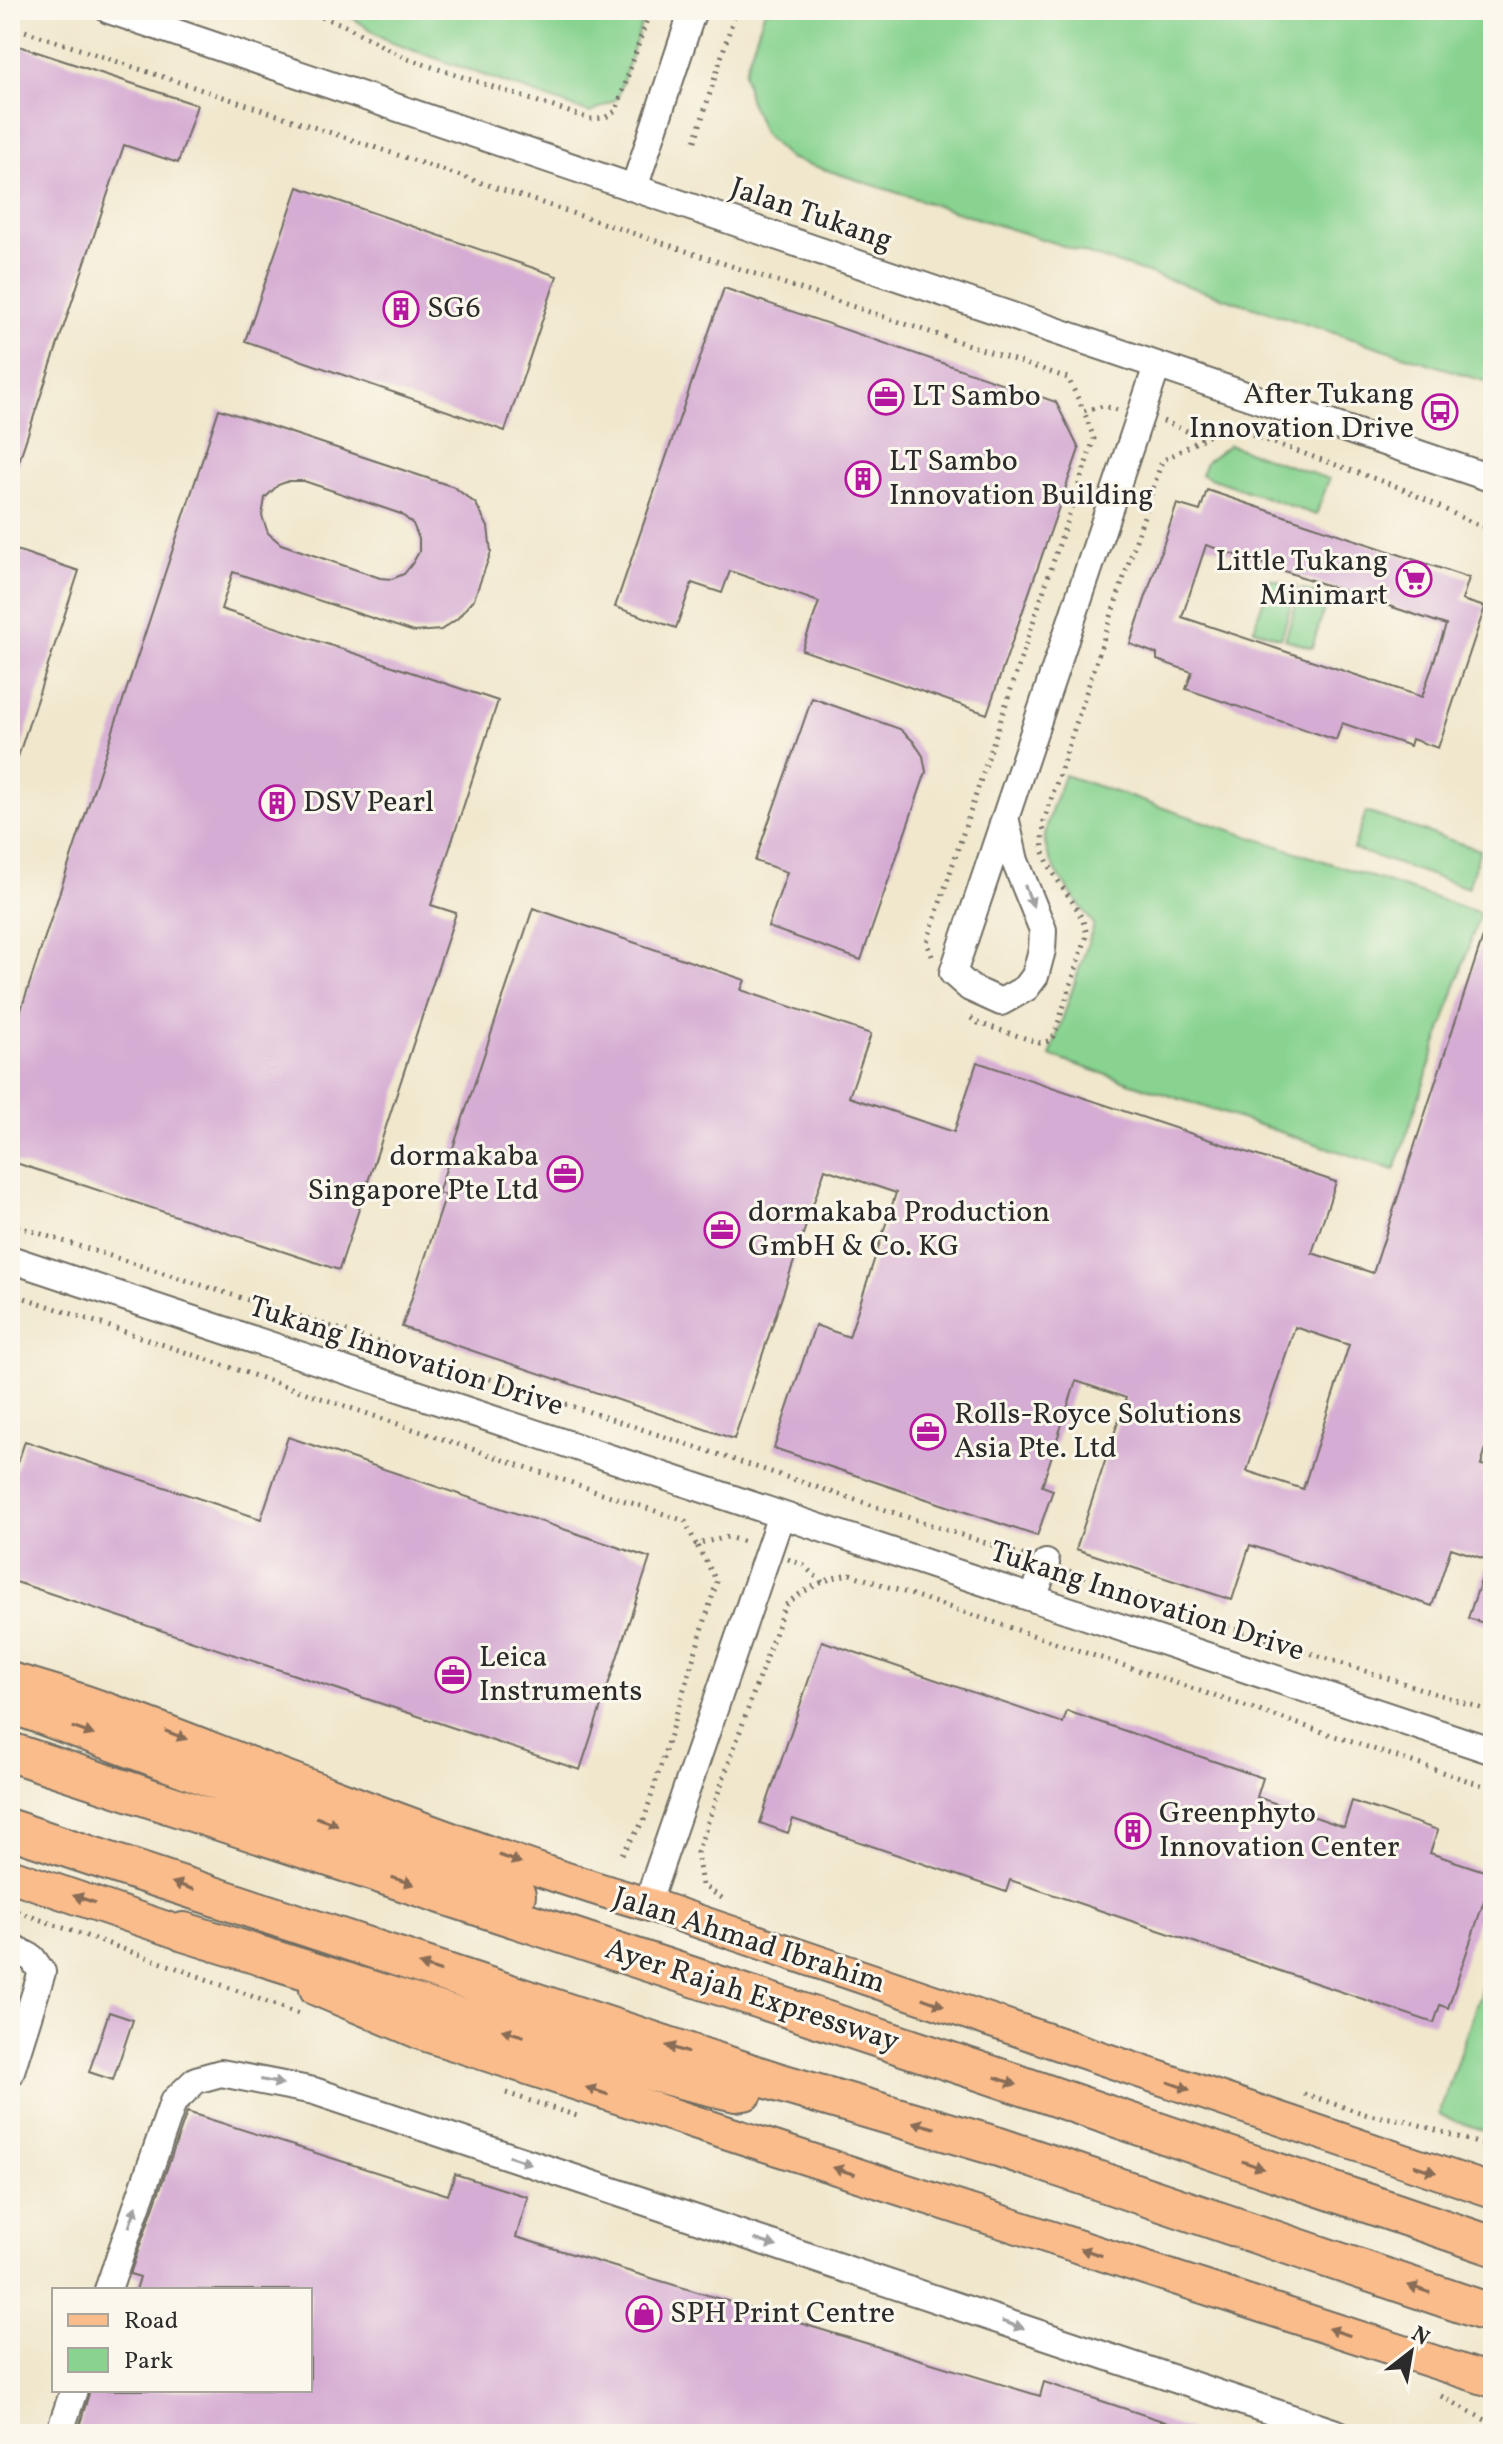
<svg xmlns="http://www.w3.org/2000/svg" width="1503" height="2444" font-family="Vollkorn,serif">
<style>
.green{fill:#88d390;stroke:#5a7f5e;stroke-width:2}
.building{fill:#d5acd3;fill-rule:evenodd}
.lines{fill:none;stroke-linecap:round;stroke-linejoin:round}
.minor-casing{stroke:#706d63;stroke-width:30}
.major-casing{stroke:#706d63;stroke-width:36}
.highway-casing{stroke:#706d63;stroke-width:42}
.path{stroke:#706d63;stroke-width:5;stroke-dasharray:2 6;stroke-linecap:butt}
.minor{stroke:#fff;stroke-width:26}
.major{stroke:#fabc8b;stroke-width:32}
.highway{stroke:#fabc8b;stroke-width:38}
.oneway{fill:#a0a0a0}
.oneway2{fill:#886c56}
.labels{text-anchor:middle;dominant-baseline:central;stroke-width:6;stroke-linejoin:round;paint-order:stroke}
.street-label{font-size:30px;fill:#2b2b2b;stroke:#fbf7ec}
.poi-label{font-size:30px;fill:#2b2b2b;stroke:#fbf7ec;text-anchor:start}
</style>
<rect width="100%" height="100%" fill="#fbf7ec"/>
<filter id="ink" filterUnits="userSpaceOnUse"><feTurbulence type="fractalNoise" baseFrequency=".0125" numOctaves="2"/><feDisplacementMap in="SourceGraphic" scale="16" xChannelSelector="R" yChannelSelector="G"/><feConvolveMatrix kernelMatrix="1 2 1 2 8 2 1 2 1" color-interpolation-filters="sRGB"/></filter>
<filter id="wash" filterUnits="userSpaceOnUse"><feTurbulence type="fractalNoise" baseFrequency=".006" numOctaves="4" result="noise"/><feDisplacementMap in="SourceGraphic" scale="32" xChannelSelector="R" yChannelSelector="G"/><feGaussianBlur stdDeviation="1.8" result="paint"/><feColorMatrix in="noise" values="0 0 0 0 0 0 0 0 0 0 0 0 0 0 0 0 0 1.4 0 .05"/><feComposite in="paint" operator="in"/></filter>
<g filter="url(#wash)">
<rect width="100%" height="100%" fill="#f0e7cc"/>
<!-- green -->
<path class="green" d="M340,10H646L617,99L590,113L390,42Z
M765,10H1493V384L789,158L764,135L749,99L744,73Z
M1229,445L1329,479L1316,515L1201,475L1206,462Z
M1270,579L1297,587L1281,638L1254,629Z
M1301,589L1328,597L1312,648L1285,639Z
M1064,775L1480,913L1395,1170L1050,1056L1094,925C1079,902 1043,864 1045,837C1047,816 1058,795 1064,775Z
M1366,812L1480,850L1468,888L1353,849Z
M1493,1955V2134L1439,2115Z"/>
<g id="blocks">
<!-- building -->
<path class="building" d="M10,43L197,105L178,163L124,145L14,476L10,475Z
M298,187L557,276L505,431L245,341Z
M724,288L1056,402L1079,449L987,714L802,650L819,602L730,571L722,593L692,583L676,628L615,607Z
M219,409L454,487L476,504L488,527L491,552L474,599L457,619L441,630L414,632L233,572L221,609L498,701L431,905L456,913L339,1270L10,1161V1043ZM289,481H304L401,514L413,524L419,539V552L412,564L404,574L392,579L380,578L281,544L268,533L262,516L265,498L278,485Z
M1207,490L1469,578L1462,600L1485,607L1438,748L1412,739L1410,746L1342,723L1336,740L1186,689L1192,672L1157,660V654L1130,644L1177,504L1200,511ZM1206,545L1446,625L1422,697L1182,617Z
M10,548L79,571L14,769L10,768Z
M812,698L900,729L913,741L923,756L926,772L861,960L768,927L787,872L755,861Z
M533,908L745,980L741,990L871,1034L849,1097L954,1132L977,1062L1336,1182L1312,1253L1373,1273L1476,958L1489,919L1493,920V1424L1481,1465L1493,1467V1626L1468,1618L1488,1560L1451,1548L1432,1606L1250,1545L1232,1600L1076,1549L1126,1398L1076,1381L1042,1486L1053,1490L1037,1536L774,1448L815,1325L849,1337L896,1193L825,1169L734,1439L402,1327L446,1195L438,1193ZM1295,1327L1349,1345L1303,1489L1247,1471Z
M288,1437L650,1558L580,1770L10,1580V1487L25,1441L261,1519Z
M822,1641L1063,1723L1067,1711L1263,1778L1257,1797L1344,1827L1352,1801L1438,1830L1430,1853L1493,1874L1448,2008L1440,2005L1434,2023L1010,1880L1006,1892L793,1819L788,1833L760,1823Z
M109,2012L133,2020L113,2080L89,2072Z
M187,2112L448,2195L455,2174L528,2197L516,2237L1040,2396L1044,2382L1190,2430V2434H77L90,2390H310V2290H136L140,2277L130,2274Z"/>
</g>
</g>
<g filter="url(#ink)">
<use href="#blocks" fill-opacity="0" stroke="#706d63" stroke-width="2"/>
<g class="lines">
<defs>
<path id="minor" d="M109,10L1493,479
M634,188L693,10
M1006,821L1015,861L1043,930L1042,950L1035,976L1026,988L1001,1002L970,988L953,973L1157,366
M10,1259L1493,1751
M1033,1598L1046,1563
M647,1904L781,1515
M10,1946L32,1958L42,1972L10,2074
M108,2290L173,2102L196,2080L221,2073L314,2091L1339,2434
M59,2434L74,2390"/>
<path id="major" d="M10,1679C93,1701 171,1733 251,1764C382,1813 513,1865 647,1904L1493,2191
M10,1875L207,1942
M316,1989L423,2034L1493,2381"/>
<path id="highway" d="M10,1703L459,1870L516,1895
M10,1752L979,2071L1493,2246
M10,1829L777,2082L999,2147L1493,2314
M184,1932C367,1988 549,2050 736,2092L744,2091"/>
</defs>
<!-- minor casing -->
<use href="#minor" class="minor-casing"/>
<!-- major casing -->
<use href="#major" class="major-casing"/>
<!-- highway casing -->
<use href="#highway" class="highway-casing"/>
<!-- path -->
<path class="path" d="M299,10L342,24L405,58L590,119L604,118L616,111L650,10
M10,26L1068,378L1084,411L1103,406L1118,410
M695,141L736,10
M1163,421L1203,438L1229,427L1401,488L1473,523L1493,529
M932,956L927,942L1094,439L1084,411
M971,1018L978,1023L1040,1043L1048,1041L1054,1036L1087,935C1081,903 1053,883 1044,852C1041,843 1044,831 1044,821L1162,461L1202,439
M10,1224L342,1330L1025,1556
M10,1293L685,1521L696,1544L728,1537L745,1542
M788,1559L803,1565L823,1583
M1069,1571L1232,1628L1493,1712
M622,1854L644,1820L717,1581L696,1544
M722,1898L702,1885L697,1853L784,1607C799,1591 829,1577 850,1574L1493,1789
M10,1909L174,1967L302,2015
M506,2093L580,2117
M1304,2094L1368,2115L1404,2120L1493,2148
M1441,2396L1493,2424"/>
<!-- minor -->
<use href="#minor" class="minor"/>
<!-- major -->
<use href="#major" class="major"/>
<!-- highway -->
<use href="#highway" class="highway"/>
</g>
<!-- one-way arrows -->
<defs><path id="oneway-solid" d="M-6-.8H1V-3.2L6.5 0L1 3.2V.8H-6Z" transform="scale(2)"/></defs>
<g class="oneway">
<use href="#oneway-solid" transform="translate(1029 896) rotate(68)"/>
<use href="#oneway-solid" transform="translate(272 2082) rotate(12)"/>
<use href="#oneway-solid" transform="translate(520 2160) rotate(18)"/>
<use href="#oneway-solid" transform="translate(133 2216) rotate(-71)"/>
<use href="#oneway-solid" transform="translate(766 2243) rotate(18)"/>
<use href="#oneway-solid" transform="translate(1013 2325) rotate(18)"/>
</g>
<g class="oneway2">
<use href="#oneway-solid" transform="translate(83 1731) rotate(20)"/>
<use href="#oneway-solid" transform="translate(176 1735) rotate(21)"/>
<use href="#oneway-solid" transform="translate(327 1821) rotate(20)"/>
<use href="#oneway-solid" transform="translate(510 1859) rotate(20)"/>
<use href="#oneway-solid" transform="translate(403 1881) rotate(18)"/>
<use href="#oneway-solid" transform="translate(183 1886) rotate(-162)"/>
<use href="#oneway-solid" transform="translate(84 1899) rotate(-162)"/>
<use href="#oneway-solid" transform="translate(430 1968) rotate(-162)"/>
<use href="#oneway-solid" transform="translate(933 2002) rotate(19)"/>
<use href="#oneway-solid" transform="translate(513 2033) rotate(-163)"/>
<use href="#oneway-solid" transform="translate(677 2049) rotate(-162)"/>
<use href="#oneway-solid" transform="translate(1006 2081) rotate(19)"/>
<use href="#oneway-solid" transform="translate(1179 2086) rotate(19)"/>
<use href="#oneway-solid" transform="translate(597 2091) rotate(-162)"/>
<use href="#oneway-solid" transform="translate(924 2125) rotate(-164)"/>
<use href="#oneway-solid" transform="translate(1253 2165) rotate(19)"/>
<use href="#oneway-solid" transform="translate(1425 2169) rotate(18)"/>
<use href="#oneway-solid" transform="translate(844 2171) rotate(-162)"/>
<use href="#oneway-solid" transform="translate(1091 2252) rotate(-162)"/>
<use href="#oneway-solid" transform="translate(1419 2289) rotate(-161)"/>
<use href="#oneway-solid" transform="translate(1339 2332) rotate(-162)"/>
</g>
</g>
<!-- icons -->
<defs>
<symbol id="building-ring" viewBox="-11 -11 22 22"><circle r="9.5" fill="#fbf7ec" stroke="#b5179e" stroke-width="1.5"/><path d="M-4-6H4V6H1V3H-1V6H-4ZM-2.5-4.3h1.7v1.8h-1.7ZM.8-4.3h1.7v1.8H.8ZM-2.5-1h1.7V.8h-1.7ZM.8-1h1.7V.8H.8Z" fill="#b5179e"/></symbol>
<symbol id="office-ring" viewBox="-11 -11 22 22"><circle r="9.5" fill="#fbf7ec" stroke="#b5179e" stroke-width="1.5"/><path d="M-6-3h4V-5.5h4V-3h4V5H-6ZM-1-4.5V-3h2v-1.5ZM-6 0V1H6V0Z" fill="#b5179e"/></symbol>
<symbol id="bus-ring" viewBox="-11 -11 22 22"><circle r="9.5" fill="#fbf7ec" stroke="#b5179e" stroke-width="1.5"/><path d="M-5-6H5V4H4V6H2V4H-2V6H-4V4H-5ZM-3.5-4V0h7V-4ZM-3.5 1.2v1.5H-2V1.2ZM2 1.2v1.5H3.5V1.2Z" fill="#b5179e"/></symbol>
<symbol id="supermarket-ring" viewBox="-11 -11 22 22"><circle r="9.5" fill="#fbf7ec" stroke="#b5179e" stroke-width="1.5"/><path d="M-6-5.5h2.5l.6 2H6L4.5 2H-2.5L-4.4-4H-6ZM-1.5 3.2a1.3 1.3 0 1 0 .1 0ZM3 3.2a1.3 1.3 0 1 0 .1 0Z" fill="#b5179e"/></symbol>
<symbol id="shop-ring" viewBox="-11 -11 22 22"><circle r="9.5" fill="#fbf7ec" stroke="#b5179e" stroke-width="1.5"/><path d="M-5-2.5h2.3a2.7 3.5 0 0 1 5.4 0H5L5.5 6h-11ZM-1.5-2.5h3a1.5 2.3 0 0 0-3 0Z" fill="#b5179e"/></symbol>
</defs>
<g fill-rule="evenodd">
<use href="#building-ring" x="381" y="289" width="40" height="40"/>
<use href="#office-ring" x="866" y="377" width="40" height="40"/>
<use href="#bus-ring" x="1420" y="392" width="40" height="40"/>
<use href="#building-ring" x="843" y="459" width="40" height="40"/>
<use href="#supermarket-ring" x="1394" y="559" width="40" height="40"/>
<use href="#building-ring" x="257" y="783" width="40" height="40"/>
<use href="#office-ring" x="545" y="1154" width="40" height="40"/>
<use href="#office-ring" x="702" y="1210" width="40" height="40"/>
<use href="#office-ring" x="908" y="1412" width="40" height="40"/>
<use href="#office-ring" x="433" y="1655" width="40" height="40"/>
<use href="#building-ring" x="1113" y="1811" width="40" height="40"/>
<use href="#shop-ring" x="624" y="2294" width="40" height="40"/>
</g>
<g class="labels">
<!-- street labels -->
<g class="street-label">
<text transform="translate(811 215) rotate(19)">Jalan Tukang</text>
<text transform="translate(406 1357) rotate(18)">Tukang Innovation Drive</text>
<text transform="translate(1147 1602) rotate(18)">Tukang Innovation Drive</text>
<text transform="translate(749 1941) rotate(18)">Jalan Ahmad Ibrahim</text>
<text transform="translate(752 1996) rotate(18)">Ayer Rajah Expressway</text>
</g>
<!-- poi labels -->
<g class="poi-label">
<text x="427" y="309">SG6</text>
<text x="1414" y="395" text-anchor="end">After Tukang<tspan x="1414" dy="34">Innovation Drive</tspan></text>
<text x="912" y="397">LT Sambo</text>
<text x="889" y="462">LT Sambo<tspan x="889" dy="34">Innovation Building</tspan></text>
<text x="1388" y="562" text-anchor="end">Little Tukang<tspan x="1388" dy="34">Minimart</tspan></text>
<text x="303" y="803">DSV Pearl</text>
<text x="539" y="1157" text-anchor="end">dormakaba<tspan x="539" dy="34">Singapore Pte Ltd</tspan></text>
<text x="748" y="1213">dormakaba Production<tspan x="748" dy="34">GmbH &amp; Co. KG</tspan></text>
<text x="954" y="1415">Rolls-Royce Solutions<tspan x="954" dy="34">Asia Pte. Ltd</tspan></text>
<text x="479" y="1658">Leica<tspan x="479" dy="34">Instruments</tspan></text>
<text x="1159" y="1814">Greenphyto<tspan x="1159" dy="34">Innovation Center</tspan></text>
<text x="670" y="2314">SPH Print Centre</text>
</g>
</g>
<!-- margin -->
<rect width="1503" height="2444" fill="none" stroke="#fbf7ec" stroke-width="40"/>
<!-- legend -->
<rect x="52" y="2288" width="260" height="104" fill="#fbf7ec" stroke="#a8a59f" stroke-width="2"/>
<rect x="68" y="2314" width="40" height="12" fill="#fabc8b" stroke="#a8a59f" stroke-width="2"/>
<text x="124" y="2328" font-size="24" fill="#2b2b2b">Road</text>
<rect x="68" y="2348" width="40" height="24" fill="#88d390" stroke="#a8a59f" stroke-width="2"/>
<text x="124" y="2368" font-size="24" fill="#2b2b2b">Park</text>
<!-- north arrow -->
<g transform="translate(1411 2352) rotate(31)" stroke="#fbf7ec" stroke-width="6" paint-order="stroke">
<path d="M0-6L14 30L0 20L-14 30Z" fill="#2b2b2b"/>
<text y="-12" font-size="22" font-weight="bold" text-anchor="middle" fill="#2b2b2b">N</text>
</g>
</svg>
